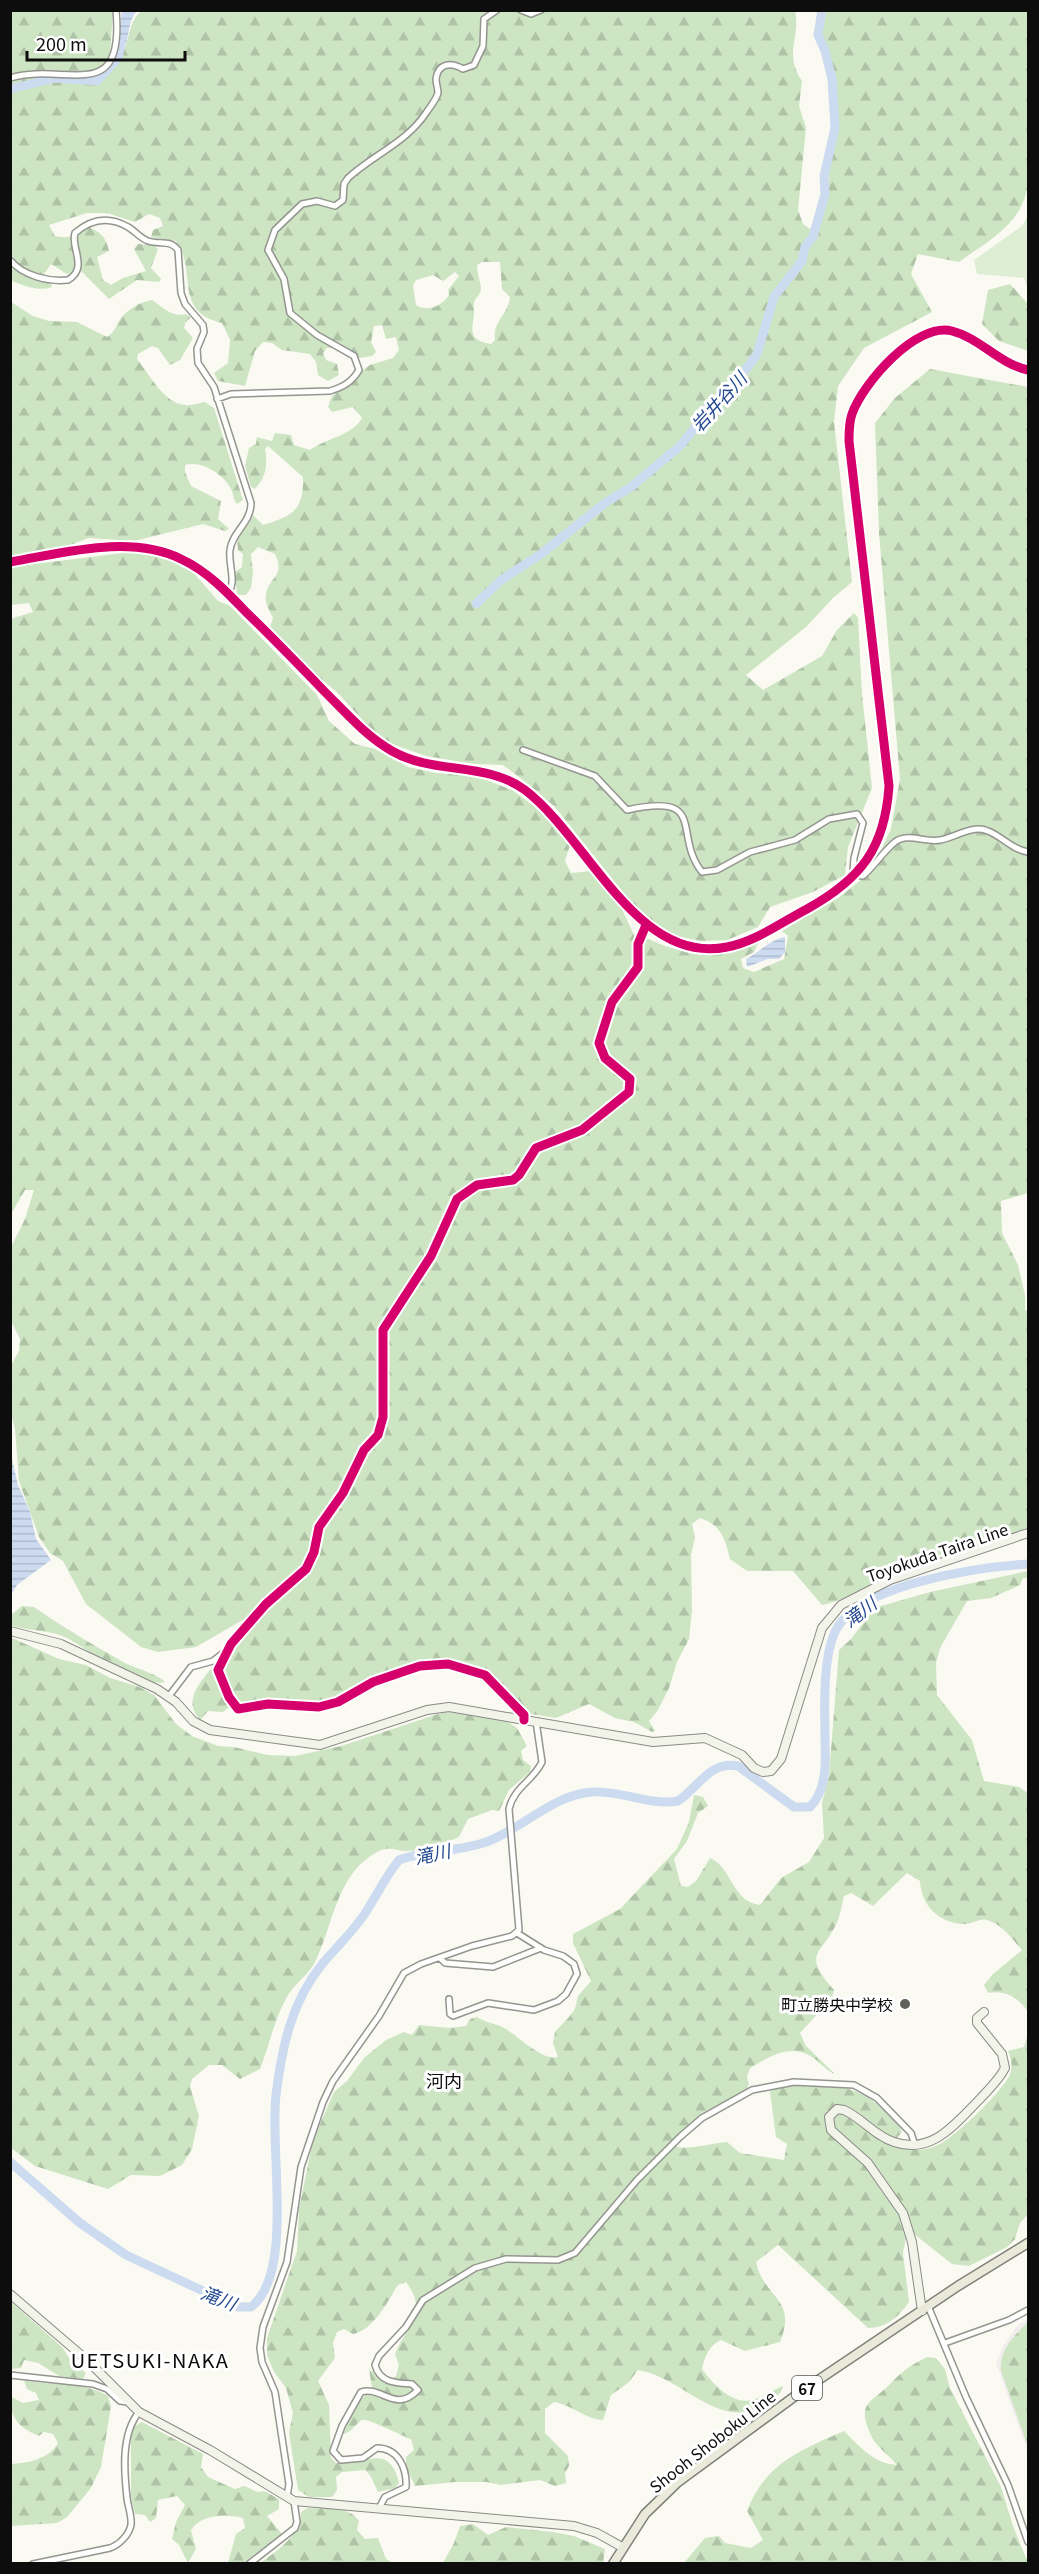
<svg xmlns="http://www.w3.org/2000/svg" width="1039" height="2574" font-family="Georgia,'Noto Sans JP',serif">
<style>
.industrial{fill:#f2edee}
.forest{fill:url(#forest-firs);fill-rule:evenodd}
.park{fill:#deeed4}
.water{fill:url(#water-rules)}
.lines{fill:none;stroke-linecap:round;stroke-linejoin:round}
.river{stroke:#ccdbf0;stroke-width:9}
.street-casing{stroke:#949490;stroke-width:8}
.secondary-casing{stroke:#8a8a87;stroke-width:10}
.primary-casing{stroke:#81817d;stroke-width:11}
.street{stroke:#fefefd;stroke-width:5}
.secondary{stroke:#f2f4ea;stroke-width:8}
.primary{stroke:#eaeada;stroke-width:8}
.cycleway-casing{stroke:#fff;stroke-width:13}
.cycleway{stroke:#d6006c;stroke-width:9}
.poi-dot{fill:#60605d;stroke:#fff;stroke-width:2}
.labels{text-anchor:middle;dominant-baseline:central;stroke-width:6;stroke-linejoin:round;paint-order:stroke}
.shield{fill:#fff;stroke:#565656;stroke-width:1.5}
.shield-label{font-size:15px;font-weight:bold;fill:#0d0d0d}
.street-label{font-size:16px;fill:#0d0d0d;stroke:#fff}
.poi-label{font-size:16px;fill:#0d0d0d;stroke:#fff;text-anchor:end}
.water-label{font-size:18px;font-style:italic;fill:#234891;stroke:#fff}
.neighbourhood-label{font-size:18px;fill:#0d0d0d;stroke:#fff}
.quarter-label{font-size:20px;letter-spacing:1.5px;fill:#0d0d0d;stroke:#fff}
</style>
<defs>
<pattern id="forest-firs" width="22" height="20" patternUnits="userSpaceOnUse" patternTransform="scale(1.5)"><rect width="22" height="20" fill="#cde5c3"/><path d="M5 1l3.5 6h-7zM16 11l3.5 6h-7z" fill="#afc3a6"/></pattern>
<pattern id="water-rules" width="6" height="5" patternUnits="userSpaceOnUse" patternTransform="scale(1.5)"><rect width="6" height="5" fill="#ccdbf0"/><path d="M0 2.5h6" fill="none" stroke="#aebbcd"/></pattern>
</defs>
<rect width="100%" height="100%" fill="#fafaf2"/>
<!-- industrial -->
<path class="industrial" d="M1028,2318V2453L996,2363L1003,2346L1017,2326Z"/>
<!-- forest -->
<path class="forest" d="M11,11H113L110,54L120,58C130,44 128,19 142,11H795C801,38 783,53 802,81L799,106L806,128L798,210L803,224L810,229L817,224L828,194L829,159L837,132V91L822,33L825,11H1028V181C1025,223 989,240 959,262L918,254L911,274L932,312L864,348L838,386L834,422L852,582L833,598L806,627L746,675L763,690L822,656L837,630L854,613L858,618L862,694L872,788L848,847L845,875L813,892L770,907L758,927L727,940L701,941L665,934L643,917L555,807L523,780L503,765L474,764L426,756L392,744L370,728L337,692L317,676L270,627L273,618C270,611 264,603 266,595C268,577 286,577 275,554L258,547L251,554L253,573L251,588L246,595H237L235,572L242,567L243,554L238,550L237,540L253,515L263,525C292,516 304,511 303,477L268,446L265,449C268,465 266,477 255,489L251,487L245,466L249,448L256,444L257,437L272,441L275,433L291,435L294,445L310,450C327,438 353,435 362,418L353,407L332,412L328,407L332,396L353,382L362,371L370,365L393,358L399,350L396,337L386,339L382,325L374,326L371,342L376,352L372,356L359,358L340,343L333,348H327L323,353L326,360L337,364L339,375L328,381L318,375L316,362L310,354L282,350L272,343L263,342L255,351L245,386L218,381L214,373L228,363L230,340L222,323C172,311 198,270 176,241L151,237L153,230L163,226L160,218L149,214L135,222L107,213H87L49,225L55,236C68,239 77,236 87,227C100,231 106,237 109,251L97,257L103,280L111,285L123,278L146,271L134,249L138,244L153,245L158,249L151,268L161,279L159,282L137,280L109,299L81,271L67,274L51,264L44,274C30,273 19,267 11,254ZM482,262H500L502,289L510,297C509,313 492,322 495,340L491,344C468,340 472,331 474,314C474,309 473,303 475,300C478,295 481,294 481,288C480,280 477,273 477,265ZM455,272L459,276L448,290L449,295C443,305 428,313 416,305L413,286L416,280L433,275L443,281Z
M10,267L23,275L50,282L52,287C40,292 22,286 11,280Z
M1010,284L1028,304V351L999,341L982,324L988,290Z
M152,300C162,307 173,318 185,314L191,317L185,323L184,328L193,338L180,360L170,365L158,348L152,346L138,354L137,359C150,375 164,404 186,405C192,406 199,403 205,402L214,408L243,500L237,504C233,499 234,497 232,491C225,475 202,460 185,465V472L191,486L221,501L218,519L229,529L225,531L203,524L134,541L88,538L60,549L11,556V302L33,316L49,321L77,322L107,337C114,333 115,328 119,321C126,310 140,302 152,300Z
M930,369L1028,387V1193L1001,1201L1002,1233L1018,1265L1025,1295V1310L1028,1311V1527C995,1543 958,1548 923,1560C891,1571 853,1599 822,1605L793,1571H747L730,1559C725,1538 721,1525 700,1518L692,1524L695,1537L691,1555L692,1610L689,1639L677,1662L669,1688L658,1710L649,1721L655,1731L652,1732L634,1722L615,1718L589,1704L556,1718L531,1714C521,1705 513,1693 503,1684C461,1646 407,1664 362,1684C347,1691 333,1704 316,1705C288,1707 247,1691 223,1712L208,1711L200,1720C195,1713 191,1708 193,1698C198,1676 236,1645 251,1627V1615L196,1647L158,1652L141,1647L86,1604L63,1561L50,1553L39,1537L19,1481L15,1429L11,1413L10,1367L19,1351L20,1339L11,1321V1247L25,1219L34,1190H25L11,1214L10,619L33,612L29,603L11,605V567L139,551L165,557L193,572L218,601L230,606L317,695L329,721L355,744L375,749L408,767L436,773L476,776L512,790L542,812L570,845L565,861L571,873L591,871L619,903L635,937C648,937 654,942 665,946C705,959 723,954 760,939L754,952L741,959L743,968L754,972L784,959L788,936L782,931L838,898L870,873L891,829L900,779L879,533L875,423L895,398Z
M1028,1571V1578H1023L1020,1585L991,1598L967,1601L940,1648L936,1663L937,1695L972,1740L984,1781L1019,1787L1028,1793V2012C1019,1997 1004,1990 988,1993L984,1985L993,1974L1022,1950C1012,1939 1002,1924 987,1920C980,1918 972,1924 965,1924C939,1924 921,1905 920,1881L907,1873L873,1906L851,1893L844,1896C842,1903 841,1912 838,1920C824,1955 799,1951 834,1990L832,1998L800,2033L806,2046L835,2074C826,2071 820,2062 812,2057C790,2043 769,2057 750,2068L747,2077L749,2084L746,2091L702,2113L673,2140L677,2147C689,2150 711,2143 727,2142L740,2153L784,2160L787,2144L776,2137L770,2092L773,2089C800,2080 844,2082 869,2098C881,2106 891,2117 900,2127L902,2132L896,2139L897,2147C912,2151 924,2151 938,2145C953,2139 1005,2089 1010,2074C1013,2066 1011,2058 1008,2051L1024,2047L1028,2033V2214L1020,2223L1015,2239L1007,2247L969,2266L952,2264L914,2234L906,2238L903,2253L909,2302C899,2316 887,2328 868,2328L778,2245L756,2262C764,2299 798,2298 780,2342L745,2351L721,2340C710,2344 704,2358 702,2369C712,2383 732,2405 752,2400C763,2397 773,2390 783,2386C781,2394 775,2397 768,2402C724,2437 682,2376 638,2370L628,2383L611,2395L603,2420C585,2419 572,2405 554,2402L545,2409V2433L568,2456L569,2466L565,2473L566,2483L555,2486L540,2480L501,2485L486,2482H455L415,2486L406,2467V2457L414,2450L411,2439C402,2436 366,2417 362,2420C355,2424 351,2433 343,2434L358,2403L372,2388L369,2369L386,2382L396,2376L399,2365L395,2354C408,2324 429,2313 406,2282L398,2285C387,2302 374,2330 353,2334L344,2329L337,2332L333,2343L335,2358L318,2381L329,2405L331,2458L336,2463C367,2465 389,2442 399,2483L395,2488L378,2492L370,2475L365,2470L342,2472L336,2477L337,2490L332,2497H309L298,2490L289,2433L293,2413L286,2388L274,2372L267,2355V2338L297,2251L299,2209L313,2140L334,2092L347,2081L364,2058L386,2040L404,2032L412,2035L419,2025L449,2028L466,2026L470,2019L477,2017C486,2023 495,2023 504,2028C519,2036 541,2061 558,2057L553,2043L555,2032L569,2017L575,2009L578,1996L591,1981L573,1943V1934L620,1909L677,1849L689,1822L694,1795L703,1797L708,1806L698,1813L687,1841L674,1859L681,1886L688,1887L696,1881L710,1858C732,1867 732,1902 760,1905L781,1878L809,1862L824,1838L822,1803L829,1775L839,1650L851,1639L874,1608L930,1592Z
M22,1606L34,1607C63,1627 93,1645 123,1662C134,1668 158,1674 165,1682C138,1688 92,1652 69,1639C50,1629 30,1632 11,1625V1615Z
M10,1637L59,1659L86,1665L110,1678L140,1687L154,1695L176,1724L192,1736L218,1746L234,1747L267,1755L295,1756L341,1746L444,1712L472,1713L508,1722L517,1728L527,1746L521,1751L523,1760L531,1766L530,1772L509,1790L499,1811L492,1810L468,1819L459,1837C442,1845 426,1850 406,1851C396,1851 389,1846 379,1851C337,1872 334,1922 316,1960C311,1972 298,1981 290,1992C275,2015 270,2044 260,2069L240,2079L222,2065H209L192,2079L190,2087L199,2116L192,2149L182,2165L160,2176L131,2175L108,2189L35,2166L11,2148Z
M11,2302L62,2347L71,2361L86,2373L83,2379L59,2376L38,2363L24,2360L21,2368L11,2369Z
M1028,2322V2447L1001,2371C999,2349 1014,2336 1028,2322Z
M927,2357L936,2358L945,2369L950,2388L1001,2487L1013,2526L1028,2563H684L705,2538L719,2536L725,2543L751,2548L763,2540L747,2511C765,2464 800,2450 844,2431C859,2446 874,2464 897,2465C889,2455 874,2445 870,2433C856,2402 873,2402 890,2384C904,2370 909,2366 927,2357Z
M24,2380C53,2387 81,2380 108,2396L111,2406L101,2467L91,2488L67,2517L57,2523L11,2526V2464C28,2463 49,2459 58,2443L53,2434L44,2432L39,2436C18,2427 11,2419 10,2396L23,2403L39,2400L36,2393L27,2389Z
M142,2422L203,2454L201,2467L208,2477L235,2489L244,2486L258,2492L264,2491L279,2499V2509L267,2516L282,2534L243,2563H228L236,2534L245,2528L243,2518C225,2514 202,2514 191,2530L196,2549L188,2563L179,2545L172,2539L176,2522L185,2505L177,2496L158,2500L156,2518L150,2522L145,2515L135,2514L131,2498V2437L133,2427Z
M307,2508C324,2509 349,2505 359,2521L357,2530L365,2539L378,2538L386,2559L393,2563H260C277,2551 301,2535 301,2512Z
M473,2524L488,2535L506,2527L553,2532L574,2536L605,2549L603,2564L443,2563L454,2543L460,2526Z"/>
<!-- park -->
<path class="park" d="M1028,216V291L1024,278L977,274L974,260L1022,226Z"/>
<!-- water -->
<path class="water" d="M122,11H137C126,22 131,41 121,54L117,51Z
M785,937V952L779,959H768L747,967L746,959C760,952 769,940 785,937Z
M10,1424L12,1459L18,1485L30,1512L36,1539L51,1560L17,1585L12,1593Z"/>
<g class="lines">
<!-- river -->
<path class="river" d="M10,89L55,78L97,81L118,58L121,42
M476,604L501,580L541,554L605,503L631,487L680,446L694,429L708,406L725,398L757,354L774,297L802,261L805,247L813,237L825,194L824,176L835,128L832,79L825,51L818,35L822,10
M10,2162L80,2223L126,2255L216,2297L238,2307H251C295,2274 269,2147 276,2095C282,2047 291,2002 323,1963C337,1947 352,1932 364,1915C376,1897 385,1877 399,1860C426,1850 460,1852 489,1841C524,1827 553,1795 592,1792C621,1790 649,1806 678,1801C698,1788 710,1760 738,1766L794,1807H810C826,1791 826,1764 825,1743C825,1712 822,1663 834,1634C854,1584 980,1567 1028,1564"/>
<defs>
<path id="street" d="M521,10L531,14L541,10
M10,78C66,61 125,108 116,10
M10,260C23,276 49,282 68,280C89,268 70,247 75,233C91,219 109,216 128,227C135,231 140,238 148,241C160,245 170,239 178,250L181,293L185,304L203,325L204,332L197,349L198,363L214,387L251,503C251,523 232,532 230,550C228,564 237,582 228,593
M217,399L231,394L330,391C343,387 352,382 359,370L354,356L317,335L290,313L284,279L268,250L275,230L302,204L317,201L335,206L343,200L344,184L348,178C373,155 407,142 426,113C430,107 436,100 438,93C438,88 436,84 436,79C438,63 451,62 463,69L474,65L483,46L484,19L497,10
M523,750L595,776L627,810C709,792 672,834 702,872L717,870L750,852L795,840L829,819L857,814L863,823L854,858L853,871L856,875L863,876C874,866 884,851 895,842C908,832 925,843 940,840C954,838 973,824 988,831C1003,837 1011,849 1028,852
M169,1696L191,1667L213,1661L226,1651
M524,1720V1715L485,1675L448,1664L420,1666L408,1670L373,1682L338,1702L319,1707L268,1704L238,1709L229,1697L218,1670L231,1644L266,1604L306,1569L314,1552L319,1527L343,1493L364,1450L378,1435L383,1417V1330L431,1256L457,1199L477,1185L513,1180L519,1175L536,1148L582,1130L629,1092L630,1079L605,1058L599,1043L612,1002L638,967V944L646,925
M440,1958L445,1963L493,1967L541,1948
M449,1999L450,2014L453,2016L488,2003L534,2010L558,2001L566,1994L577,1974L574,1964L563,1956L544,1950L517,1933
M928,2306L966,2397L1008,2485L1028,2542
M945,2343L1009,2320L1028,2310
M10,2375L93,2384L107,2389L120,2401L128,2402
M287,2497L289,2484L275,2392L262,2362L260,2348L263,2327L287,2262L301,2167L323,2102L333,2081L379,2016L404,1973L421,1964L472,1946L512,1936L519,1930L509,1809C514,1787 533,1781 542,1762L536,1721
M379,2508L385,2497L406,2487C407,2468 398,2448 377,2448L363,2458L341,2460L333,2451L342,2426L361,2392C381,2385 395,2414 418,2390L412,2384C396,2383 380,2383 375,2365L379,2356L406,2327L423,2300L475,2268L506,2259L558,2260L575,2253L637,2180L680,2137L702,2118L752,2090L794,2082L854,2085L877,2098L911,2133L915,2145
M33,2564L110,2548C119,2545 129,2535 131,2525C132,2516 128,2507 127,2498C124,2471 121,2434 139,2412
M249,2564L295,2528L297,2522L294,2501"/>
<path id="secondary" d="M10,562C64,553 130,534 181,559C207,571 227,592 246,612C273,638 299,665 325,692C346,713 366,736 392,751C433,775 486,761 525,790C588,838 637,966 727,947C755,942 782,922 807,909C861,879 885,848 889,786L849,441C849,431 849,422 852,414C863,383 916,322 952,331C980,338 999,364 1028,370
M10,1631L61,1644L157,1689L176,1702L193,1721L210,1730L320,1745L427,1710L449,1707L653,1742L705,1738L742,1755L754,1768L763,1772L771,1771L781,1759L822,1628L841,1605L890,1580L1028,1533
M10,2294L88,2361L139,2412L210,2450L294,2501L574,2526L597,2533L622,2547
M922,2311L912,2242L903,2213L868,2163L831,2130L829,2117L837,2109L844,2110C862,2118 875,2136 894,2142C932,2155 955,2124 979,2100C988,2090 999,2080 1005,2068L1002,2054L977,2023V2018L984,2012"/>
<path id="primary" d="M613,2564L645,2514L678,2482L802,2391L958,2286L1028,2243"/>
</defs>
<!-- street casing -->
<use href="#street" class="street-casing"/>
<!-- secondary casing -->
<use href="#secondary" class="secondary-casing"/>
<!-- primary casing -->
<use href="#primary" class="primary-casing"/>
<!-- street -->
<use href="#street" class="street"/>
<!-- secondary -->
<use href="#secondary" class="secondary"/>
<!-- primary -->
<use href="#primary" class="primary"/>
<defs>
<path id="cycleway" d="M10,562C64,553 130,534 181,559C207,571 227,592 246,612C273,638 299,665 325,692C346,713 366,736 392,751C433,775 486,761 525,790C588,838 637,966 727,947C755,942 782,922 807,909C861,879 885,848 889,786L849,441C849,431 849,422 852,414C863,383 916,322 952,331C980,338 999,364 1028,370
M524,1720V1715L485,1675L448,1664L420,1666L408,1670L373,1682L338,1702L319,1707L268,1704L238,1709L229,1697L218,1670L231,1644L266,1604L306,1569L314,1552L319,1527L343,1493L364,1450L378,1435L383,1417V1330L431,1256L457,1199L477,1185L513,1180L519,1175L536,1148L582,1130L629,1092L630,1079L605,1058L599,1043L612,1002L638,967V944L646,925"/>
</defs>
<!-- cycleway casing -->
<use href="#cycleway" class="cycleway-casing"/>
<!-- cycleway -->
<use href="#cycleway" class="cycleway"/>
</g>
<!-- markers -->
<circle class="poi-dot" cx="905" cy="2004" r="6"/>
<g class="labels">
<!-- shield labels -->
<rect class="shield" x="792" y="2376" width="30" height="24" rx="4.5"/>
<g class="shield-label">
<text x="807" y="2388">67</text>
</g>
<!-- street labels -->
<g class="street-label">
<text transform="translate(937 1552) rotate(-19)">Toyokuda Taira Line</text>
<text transform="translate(712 2441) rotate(-38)">Shooh Shoboku Line</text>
</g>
<!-- poi labels -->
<g class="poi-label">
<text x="893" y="2004">町立勝央中学校</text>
</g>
<!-- water labels -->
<g class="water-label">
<text transform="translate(718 401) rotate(-48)">岩井谷川</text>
<text transform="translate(859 1611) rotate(-37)">滝川</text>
<text transform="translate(432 1853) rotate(-12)">滝川</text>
<text transform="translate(219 2297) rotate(21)">滝川</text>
</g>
<!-- neighbourhood labels -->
<g class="neighbourhood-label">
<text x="444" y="2080">河内</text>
</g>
<!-- quarter labels -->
<g class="quarter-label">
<text x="150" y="2359">UETSUKI-NAKA</text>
</g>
</g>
<!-- border -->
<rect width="1039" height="2574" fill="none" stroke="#0d0d0d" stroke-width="24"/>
<!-- scale -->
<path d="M27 51v9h158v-9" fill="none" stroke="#0d0d0d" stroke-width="3"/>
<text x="36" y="51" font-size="18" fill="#0d0d0d" stroke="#ffffff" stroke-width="4.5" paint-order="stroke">200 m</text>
</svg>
